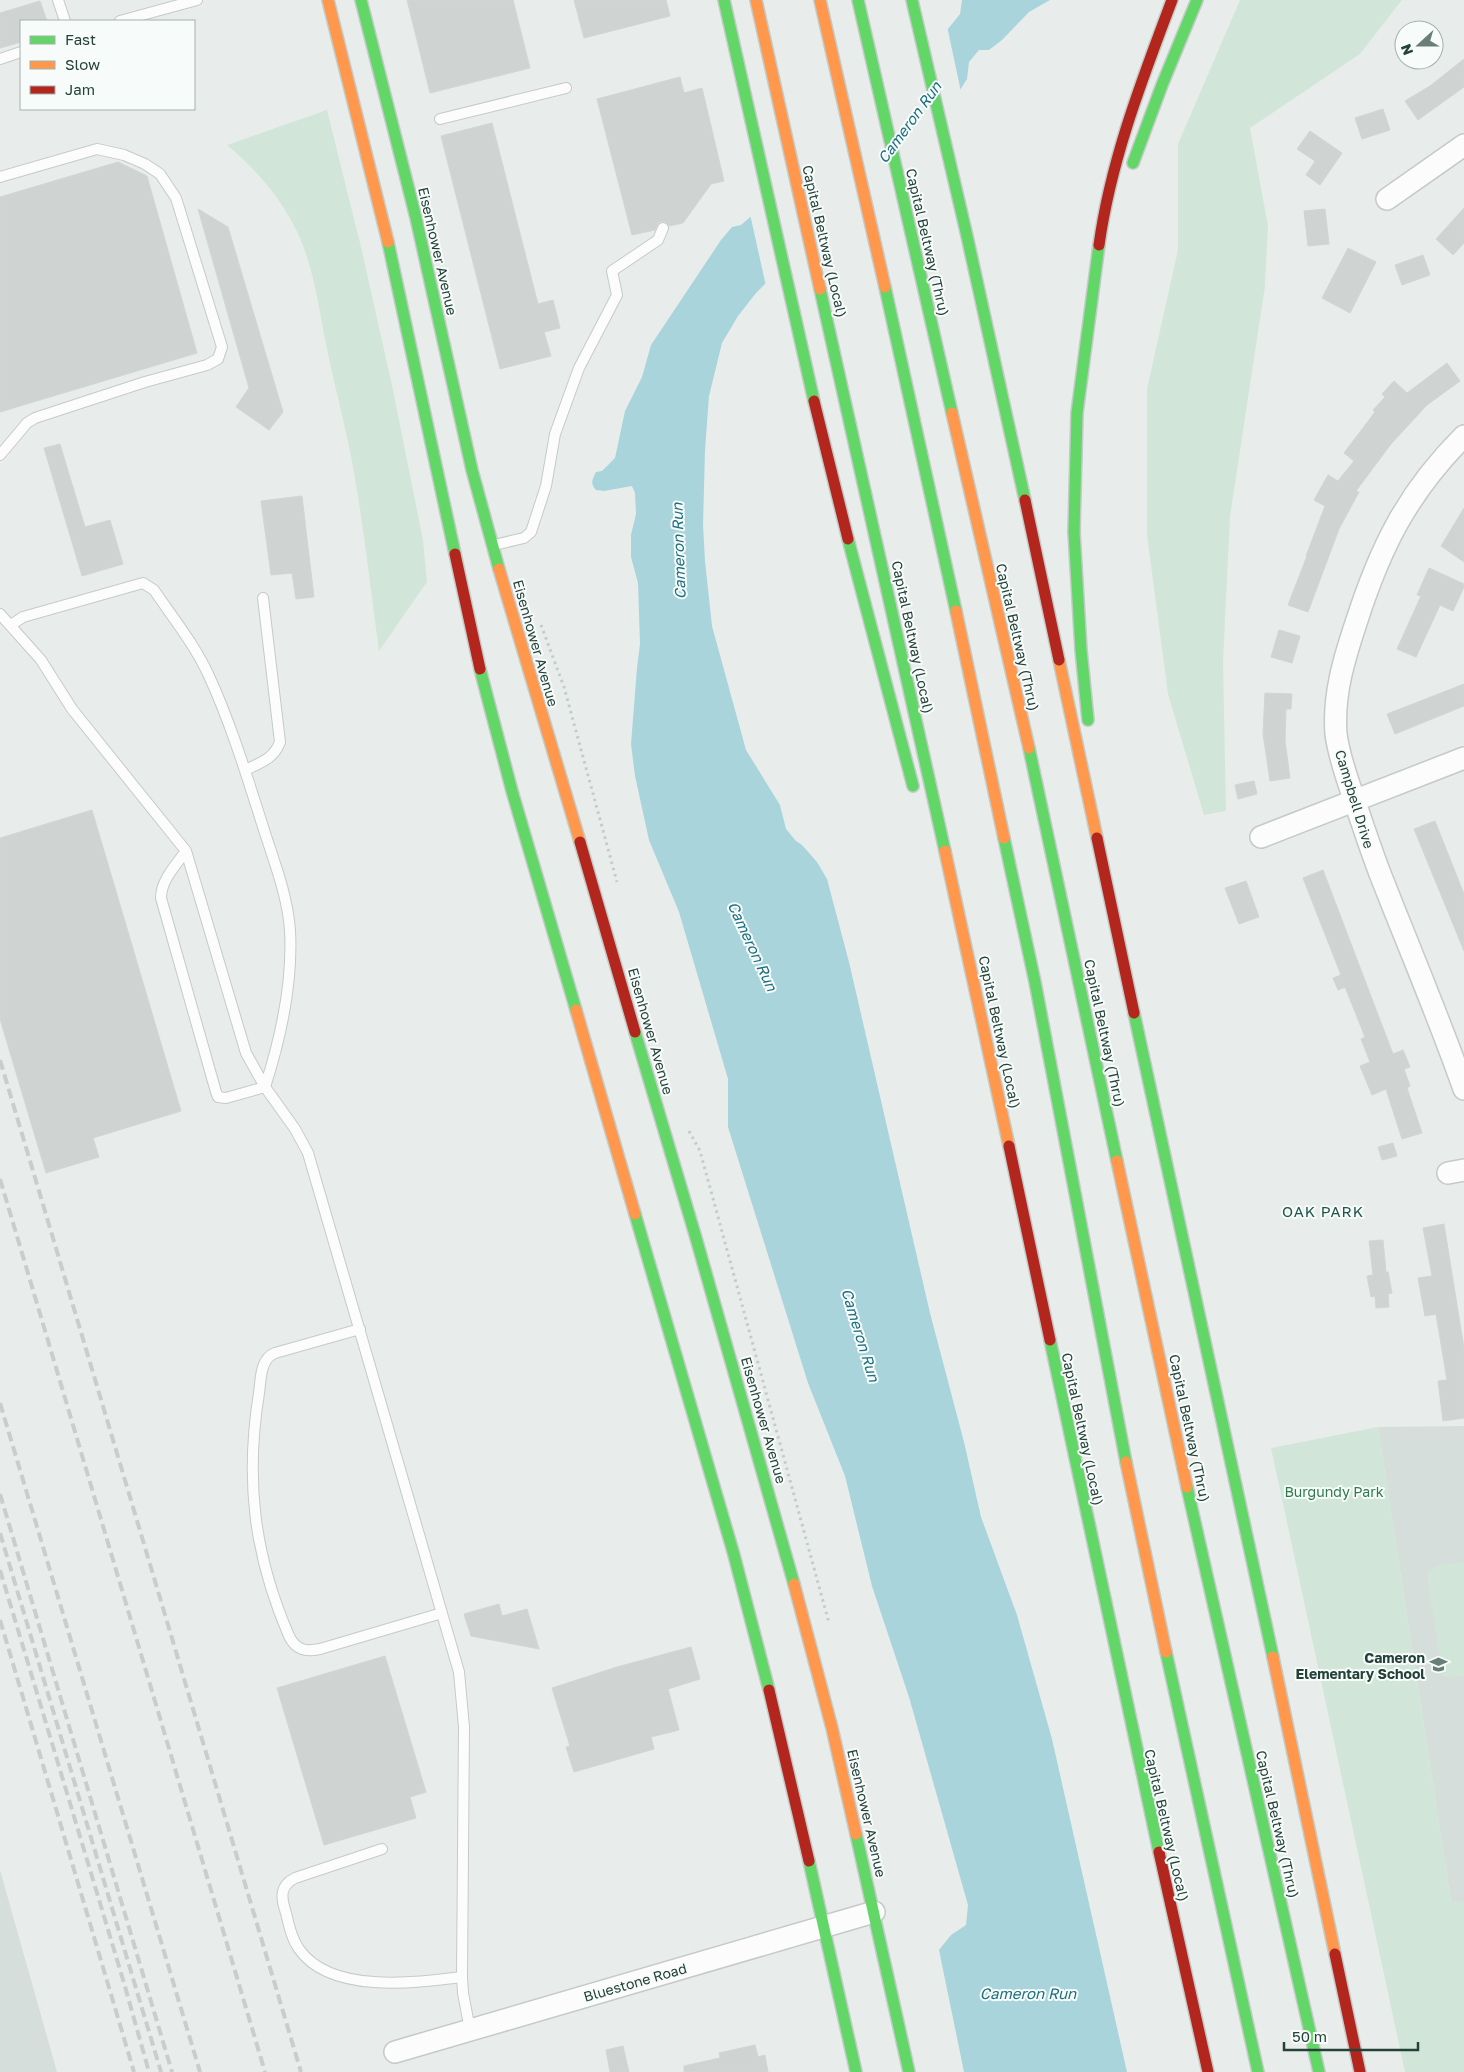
<svg xmlns="http://www.w3.org/2000/svg" width="1464" height="2072" font-family="'Golos Text',sans-serif">
<style>
.built{fill:#d6dedb}
.green{fill:#d1e6d8}
.water{fill:#a9d4db}
.pier{fill:#e8edeb}
.building{fill:#cfd4d2;stroke:#d1d6d4}
.lines{fill:none;stroke-linecap:round;stroke-linejoin:round}
.lane-casing{stroke:#c5cac8;stroke-width:12}
.street-casing{stroke:#c5cac8;stroke-width:24}
.fast-casing{stroke:#c3cbc8;stroke-width:14}
.slow-casing{stroke:#c3cbc8;stroke-width:14}
.jam-casing{stroke:#c3cbc8;stroke-width:14}
.path{stroke:#c3ccca;stroke-width:3;stroke-dasharray:2.5 4;stroke-linecap:butt}
.lane{stroke:#fcfcfc;stroke-width:10}
.street{stroke:#fcfcfc;stroke-width:21}
.fast{stroke:#63d668;stroke-width:11}
.slow{stroke:#ff974d;stroke-width:11}
.jam{stroke:#b3261e;stroke-width:11}
.rail{stroke:#c9cdcc;stroke-width:4;stroke-dasharray:10 5;stroke-linecap:butt}
.labels{text-anchor:middle;dominant-baseline:central;stroke-width:4;stroke-linejoin:round;paint-order:stroke}
.street-label{font-size:14px;fill:#24423a;stroke:#f7fbf9}
.park-label{font-size:14px;fill:#2d7a4b;stroke:#f7fbf9}
.poi-label{font-size:14px;font-weight:bold;fill:#24423a;stroke:#f7fbf9;text-anchor:end}
.water-label{font-size:15px;font-style:italic;fill:#1c6f80;stroke:#f7fbf9}
.neighbourhood-label{font-size:15px;letter-spacing:1px;fill:#1f5548;stroke:#f7fbf9}
</style>
<rect width="100%" height="100%" fill="#e8edeb"/>
<!-- built -->
<path class="built" d="M1464,1426V1902H1451L1378,1427Z
M0,1870L57,2072H0Z"/>
<!-- green -->
<path class="green" d="M1240,0H1402L1360,54L1250,128L1268,226L1265,286L1230,517L1223,661L1226,811L1204,815L1168,694L1147,535V389L1178,250V144Z
M327,110L361,247L392,385L423,540L427,582L379,651C371,594 365,536 355,479C348,435 336,393 327,349C318,306 314,262 292,222C276,192 253,167 227,145Z
M1378,1427L1451,1902H1464V2072H1405L1271,1448Z
M1464,1562V1676L1443,1677L1427,1575L1435,1566Z"/>
<!-- water -->
<path class="water" d="M962,0H1050L1029,12L1002,40L989,50H979L969,62L967,79L916,160L798,251L756,293L738,316L722,343L709,396L705,450L703,525L705,561L712,626L746,750L780,805L786,829L796,841L802,845L817,862L827,879L849,962L930,1313L964,1442L981,1517L1017,1615L1052,1739L1127,2072H964L939,1950L951,1935L966,1925L968,1905L909,1697L872,1586L845,1476L808,1383L728,1127V1079L679,912L649,840L635,776L631,744L637,668L640,644L638,583L631,557V535L636,514L635,493L632,486L604,491L596,490C590,483 592,480 596,472L602,471L615,458L625,411L642,377L651,345L721,240L732,227L741,225L783,189L847,168L902,86L960,14Z"/>
<!-- pier -->
<path class="pier" d="M947,26L961,92L918,161L866,214L799,253L766,286L750,214L782,187L830,169L846,166L900,85Z"/>
<!-- building -->
<path class="building" d="M407,0H513L530,68L430,93Z
M574,0H666L670,16L584,38Z
M40,1L47,21H21V42L0,48V13Z
M1464,59V87L1418,120L1405,101L1430,86Z
M680,77L684,93L702,88L724,181L711,184L683,223L669,226L666,222L662,221L658,223L655,230L632,235L597,99Z
M1383,109L1390,130L1362,139L1355,118Z
M492,123L538,304L553,300L560,328L544,332L551,356L500,369L441,136Z
M1310,131L1342,153L1320,185L1306,175L1315,161L1297,149Z
M118,162L147,176L197,353L0,412V197Z
M1464,208V243L1453,255L1436,239Z
M198,209L228,227L283,412L269,430L236,407L249,388Z
M1325,209L1329,244L1308,246L1304,211Z
M1348,248L1376,262L1350,313L1322,298Z
M1423,255L1430,275L1402,285L1395,265Z
M1447,363L1460,381L1427,405L1391,444L1356,491L1359,492L1339,529L1308,612L1288,605L1307,556H1306L1325,506L1314,500L1328,475L1338,481L1354,461L1344,453L1375,412L1373,410L1385,397L1382,394L1394,381L1407,393Z
M60,444L85,527L110,520L123,564L82,576L44,448Z
M302,496L314,597L296,599L292,573L271,575L261,501Z
M1464,508V562L1441,546Z
M1429,568L1464,584V587L1453,611L1440,605L1416,657L1397,649L1421,596L1417,595Z
M1279,630L1300,636L1292,663L1271,657Z
M1464,684V706L1395,734L1387,714Z
M1265,693L1292,694L1291,709H1286L1285,740L1290,778L1270,781L1263,734Z
M1254,781L1257,794L1238,799L1235,785Z
M92,810L181,1111L93,1138L99,1157L46,1173L0,1019V838Z
M1435,821L1464,894V951L1414,829Z
M1323,870L1393,1054L1403,1050L1410,1067L1404,1069L1410,1086L1407,1088L1422,1133L1402,1139L1386,1089L1372,1095L1360,1066L1370,1062L1361,1039L1365,1037L1345,987L1338,990L1333,978L1341,975L1303,878Z
M1246,881L1259,917L1239,924L1225,888Z
M1393,1143L1397,1156L1382,1160L1378,1147Z
M1444,1224L1464,1348V1418L1443,1421L1438,1381L1447,1380L1436,1314L1425,1316L1418,1278L1432,1276L1423,1228Z
M1383,1240L1386,1272H1388L1392,1293L1388,1294L1389,1307L1376,1308L1375,1296L1371,1297L1367,1276L1373,1275L1369,1241Z
M499,1604L502,1616L527,1609L539,1649L471,1636L464,1614Z
M691,1647L700,1679L668,1689L679,1730L651,1737L654,1749L574,1772L566,1747L570,1746L552,1688L617,1667Z
M385,1656L426,1792L410,1797L416,1818L324,1845L277,1688Z
M755,2045L758,2057L765,2055L768,2072H684V2066L720,2058L719,2053Z
M623,2046L629,2072H610L606,2050Z"/>
<g class="lines">
<defs>
<path id="lane" d="M58,0L65,21
M120,21L197,0
M0,59L21,52
M440,119L566,88
M0,177L97,149L124,155L145,164L160,174L176,198L222,347L218,359L207,365L145,382L35,418L27,423L0,455
M494,545L524,538L531,532L546,486L555,434L579,368L617,295L612,271L658,240L663,228
M0,614L41,660L72,709L186,851L246,1053L265,1087L295,1129L308,1153L459,1672L464,1727L462,1977L463,1993L470,2030
M11,625L23,617L143,583L154,590C173,618 195,645 209,676C232,726 248,780 265,833C275,864 288,898 290,931C293,984 281,1037 265,1087L226,1098L218,1097L216,1092L161,898C161,880 176,865 186,851
M245,770C260,763 274,759 280,742L263,598
M360,1329L275,1353C260,1359 261,1379 259,1393C245,1480 254,1555 289,1636C296,1650 305,1652 320,1649L442,1613
M382,1849L295,1878C279,1886 281,1898 286,1913C289,1926 292,1939 299,1949C330,1994 415,1983 462,1977"/>
<path id="street" d="M1387,199L1464,145
M1464,436C1407,493 1380,548 1356,623C1344,659 1333,695 1336,734C1339,757 1347,778 1354,799C1362,823 1370,847 1379,871C1407,943 1438,1015 1464,1089
M1261,837L1464,758
M1448,1173L1464,1170
M395,2052L874,1912"/>
<path id="fast" d="M361,0L416,218L472,470L499,569
M724,0L814,401
M858,0L952,413
M912,0L967,236L1025,500
M1133,163L1162,85L1197,0
M388,242L455,554
M885,287L956,611
M820,289L945,851
M848,539L913,786
M480,669L512,791L576,1010
M1088,720L1081,650L1074,532L1077,413L1099,245
M1029,748L1117,1161
M1004,838L1035,982L1126,1462
M1134,1013L1273,1657
M635,1032L696,1238L794,1584
M635,1214L734,1555L769,1690
M1050,1340L1159,1852
M1187,1487L1319,2072
M1166,1652L1258,2072
M856,1834L909,2072
M809,1861L856,2072"/>
<path id="slow" d="M328,0L388,242
M756,0L820,289
M820,0L885,287
M952,413L1029,748
M499,569L580,842
M956,611L1004,838
M1059,660L1097,838
M945,851L1009,1146
M576,1010L635,1214
M1117,1161L1187,1487
M1126,1462L1166,1652
M794,1584L832,1728L856,1834
M1273,1657L1335,1954"/>
<path id="jam" d="M1099,245C1111,159 1142,80 1172,0
M814,401L848,539
M1025,500L1059,660
M455,554L480,669
M1097,838L1134,1013
M580,842L635,1032
M1009,1146L1050,1340
M769,1690L809,1861
M1159,1852L1208,2072
M1335,1954L1360,2072"/>
</defs>
<!-- lane casing -->
<use href="#lane" class="lane-casing"/>
<!-- street casing -->
<use href="#street" class="street-casing"/>
<!-- fast casing -->
<use href="#fast" class="fast-casing"/>
<!-- slow casing -->
<use href="#slow" class="slow-casing"/>
<!-- jam casing -->
<use href="#jam" class="jam-casing"/>
<!-- path -->
<path class="path" d="M541,625L564,687L617,882
M689,1131L700,1151L829,1623"/>
<!-- lane -->
<use href="#lane" class="lane"/>
<!-- street -->
<use href="#street" class="street"/>
<!-- fast -->
<use href="#fast" class="fast"/>
<!-- slow -->
<use href="#slow" class="slow"/>
<!-- jam -->
<use href="#jam" class="jam"/>
<!-- rail -->
<path class="rail" d="M0,1060L301,2072
M0,1179L265,2072
M0,1403L200,2072
M0,1494L172,2072
M0,1533L161,2072
M0,1570L124,1983L149,2072
M0,1620L134,2072"/>
</g>
<!-- icons -->
<defs>
<symbol id="school-bare" viewBox="-9 -9 18 18"><path d="M0-5L7-2L0 1L-7-2ZM-4 1L0 2.5L4 1V4Q0 6-4 4Z" fill="#697e78" stroke="#f7fbf9" stroke-width="2.5" paint-order="stroke"/></symbol>
</defs>
<g fill-rule="evenodd">
<use href="#school-bare" x="1426" y="1652" width="25" height="25"/>
</g>
<g class="labels">
<!-- street labels -->
<g class="street-label">
<text transform="translate(825 241) rotate(77)">Capital Beltway (Local)</text>
<text transform="translate(928 242) rotate(77)">Capital Beltway (Thru)</text>
<text transform="translate(438 251) rotate(77)">Eisenhower Avenue</text>
<text transform="translate(913 637) rotate(78)">Capital Beltway (Local)</text>
<text transform="translate(1018 637) rotate(77)">Capital Beltway (Thru)</text>
<text transform="translate(536 643) rotate(74)">Eisenhower Avenue</text>
<text transform="translate(1355 799) rotate(73)">Campbell Drive</text>
<text transform="translate(651 1031) rotate(74)">Eisenhower Avenue</text>
<text transform="translate(1000 1032) rotate(78)">Capital Beltway (Local)</text>
<text transform="translate(1105 1033) rotate(78)">Capital Beltway (Thru)</text>
<text transform="translate(764 1420) rotate(74)">Eisenhower Avenue</text>
<text transform="translate(1190 1428) rotate(78)">Capital Beltway (Thru)</text>
<text transform="translate(1083 1429) rotate(78)">Capital Beltway (Local)</text>
<text transform="translate(867 1813) rotate(77)">Eisenhower Avenue</text>
<text transform="translate(1278 1824) rotate(77)">Capital Beltway (Thru)</text>
<text transform="translate(1167 1825) rotate(77)">Capital Beltway (Local)</text>
<text transform="translate(635 1982) rotate(-16)">Bluestone Road</text>
</g>
<!-- park labels -->
<g class="park-label">
<text x="1334" y="1491">Burgundy Park</text>
</g>
<!-- poi labels -->
<g class="poi-label">
<text x="1425" y="1657">Cameron<tspan x="1425" dy="16">Elementary School</tspan></text>
</g>
<!-- water labels -->
<g class="water-label">
<text transform="translate(909 122) rotate(-54)">Cameron Run</text>
<text transform="translate(678 551) rotate(-92)">Cameron Run</text>
<text transform="translate(753 946) rotate(65)">Cameron Run</text>
<text transform="translate(861 1335) rotate(73)">Cameron Run</text>
<text x="1028" y="1993">Cameron Run</text>
</g>
<!-- neighbourhood labels -->
<g class="neighbourhood-label">
<text x="1323" y="1211">OAK PARK</text>
</g>
</g>
<!-- legend -->
<rect x="20" y="20" width="175" height="90" fill="#f7fbf9" stroke="#a3b1ad"/>
<rect x="30" y="36" width="25" height="8" fill="#63d668" stroke="#a3b1ad"/>
<text x="65" y="45" font-size="15" fill="#24423a">Fast</text>
<rect x="30" y="61" width="25" height="8" fill="#ff974d" stroke="#a3b1ad"/>
<text x="65" y="70" font-size="15" fill="#24423a">Slow</text>
<rect x="30" y="86" width="25" height="8" fill="#b3261e" stroke="#a3b1ad"/>
<text x="65" y="95" font-size="15" fill="#24423a">Jam</text>
<!-- north arrow -->
<g transform="translate(1419 45) rotate(249)"><circle r="24" fill="#f7fbf9" stroke="#a3b1ad"/>
<path d="M0-4L9 19L0 12L-9 19Z" fill="#697e78"/>
<text y="-8" font-size="14" font-weight="bold" text-anchor="middle" fill="#24423a">N</text>
</g>
<!-- scale -->
<path d="M1284 2042v8h134v-8" fill="none" stroke="#24423a" stroke-width="2.5"/>
<text x="1292" y="2042" font-size="15" fill="#24423a" stroke="#f7fbf9" stroke-width="4" paint-order="stroke">50 m</text>
</svg>
